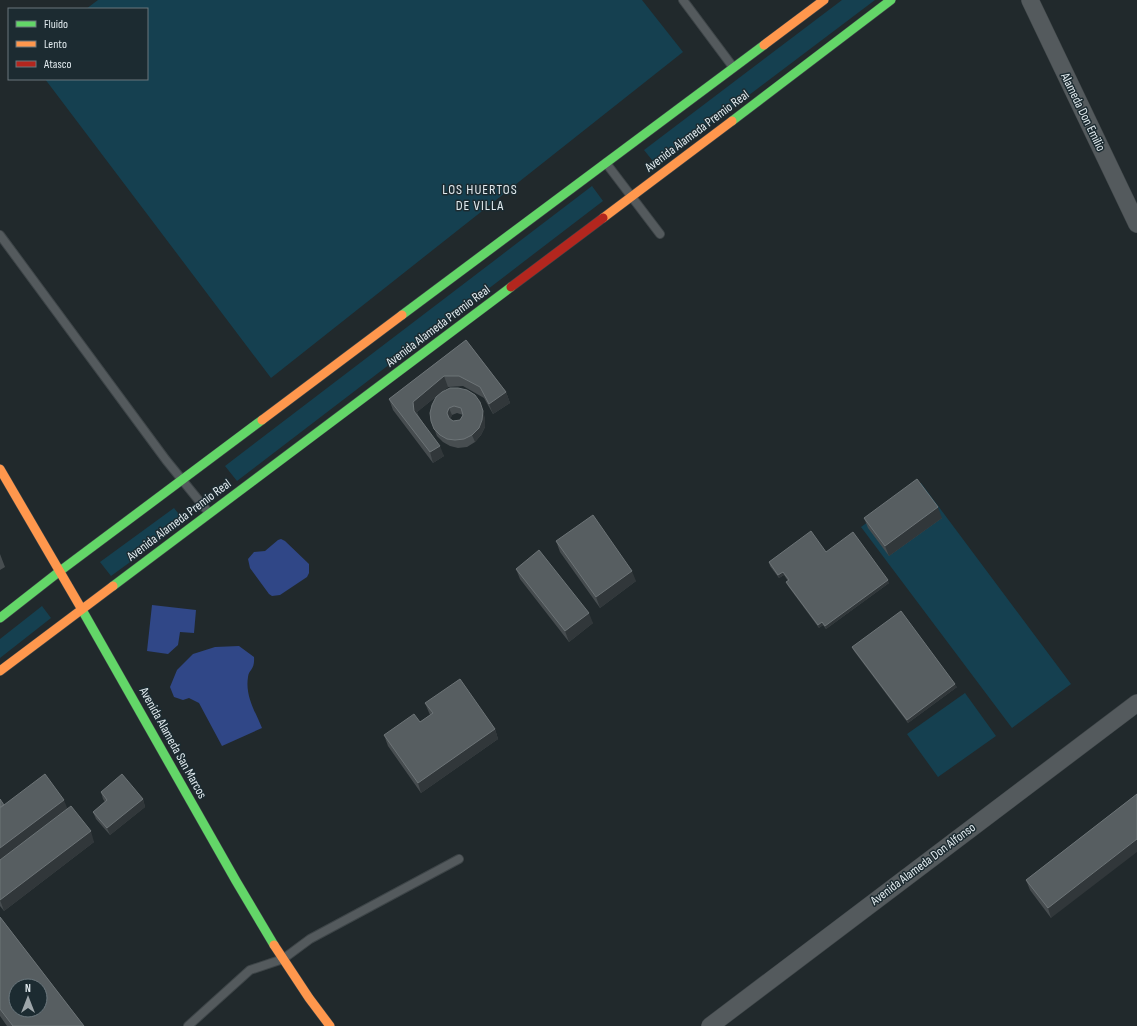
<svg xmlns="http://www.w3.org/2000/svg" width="1137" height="1026" font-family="'Sofia Sans Condensed',sans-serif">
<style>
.green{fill:#154050}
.water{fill:#304787}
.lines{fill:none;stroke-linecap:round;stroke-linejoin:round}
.lane-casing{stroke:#3e4548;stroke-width:10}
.street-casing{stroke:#3e4548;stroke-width:18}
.fast-casing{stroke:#3e4548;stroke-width:10}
.slow-casing{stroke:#3e4548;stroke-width:10}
.jam-casing{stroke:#3e4548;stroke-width:10}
.lane{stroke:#545a5d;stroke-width:8}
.street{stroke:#545a5d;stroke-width:17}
.fast{stroke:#63d668;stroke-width:9}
.slow{stroke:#ff974d;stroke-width:9}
.jam{stroke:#b3261e;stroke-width:9}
.wall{fill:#474d50;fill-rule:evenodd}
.shaded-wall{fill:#31373a}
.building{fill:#575e61;stroke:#6d7477;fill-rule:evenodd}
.labels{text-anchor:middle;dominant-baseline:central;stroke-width:3;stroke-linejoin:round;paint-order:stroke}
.street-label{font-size:13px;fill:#e1eaee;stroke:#1c2b31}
.neighbourhood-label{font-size:14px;letter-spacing:1px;fill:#e1eaee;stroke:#1c2b31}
</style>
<rect width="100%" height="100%" fill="#21292c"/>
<!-- green -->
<path class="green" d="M98,0H642L683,52L271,378L45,79H147V9H86Z
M842,0H875L656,165L644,150Z
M592,186L603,201L237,481L225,466Z
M921,483L1071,684L1012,728L861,527Z
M174,508L185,522L111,576L100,562Z
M42,606L51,618L0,658V639Z
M965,693L996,736L938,777L907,734Z"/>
<!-- water -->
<path class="water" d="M281,539L285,541L309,564V573L307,577L280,595L272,596L269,594L250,568L248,559L254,552L265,551L278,540Z
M152,605L196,610L194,633L180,632L178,645L168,654L147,651Z
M239,646L254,657C255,670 249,669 248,677C245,696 255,711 262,728L222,746L199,703L189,698L183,700L174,697L170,687L177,670L193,654L215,647Z"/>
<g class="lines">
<defs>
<path id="lane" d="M683,0L733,67
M606,163L660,234
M0,235L166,460L209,513
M188,1026L250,970L283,959L310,939L459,859"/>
<path id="street" d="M1030,0L1137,224
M710,1026L1137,703"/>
<path id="fast" d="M732,121L891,0
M402,315L764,45
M113,586L511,287
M81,608L236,881L274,945
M0,618L60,571L262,420"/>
<path id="slow" d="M764,45L824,0
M603,218L732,121
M262,420L402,315
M0,469L81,608
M0,671L113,586
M274,945L309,998L330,1026"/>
<path id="jam" d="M511,287L603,218"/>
</defs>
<!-- lane casing -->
<use href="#lane" class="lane-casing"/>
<!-- street casing -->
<use href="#street" class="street-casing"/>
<!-- fast casing -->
<use href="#fast" class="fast-casing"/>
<!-- slow casing -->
<use href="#slow" class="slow-casing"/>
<!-- jam casing -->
<use href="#jam" class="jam-casing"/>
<!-- lane -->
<use href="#lane" class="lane"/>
<!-- street -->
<use href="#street" class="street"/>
<!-- fast -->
<use href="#fast" class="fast"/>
<!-- slow -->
<use href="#slow" class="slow"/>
<!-- jam -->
<use href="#jam" class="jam"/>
</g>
<!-- wall -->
<path class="wall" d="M466,340L506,392L510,403L493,414L484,398L463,386L448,387L417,412L418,415L444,456L433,463L393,410L389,399Z
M436,397L485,418V427L481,435L475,442L467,447L458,448L450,446L443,442L437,436L431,421ZM457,413L463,415L460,420L453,421L450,419L452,415Z
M864,518H942L889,556L868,528Z
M556,541L636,581L600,608L560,552Z
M826,552L889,583L826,629L823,625L819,628L788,586L786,582L788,581L784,575L779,578L770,566L769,562Z
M0,554L5,567L0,570Z
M516,569L593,623L569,642L520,579Z
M852,647L957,687L908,723L854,651Z
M425,703L495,729L498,739L421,793L388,746L384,735L420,722L430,715Z
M101,792L143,799L145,807L110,835L96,819L93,812L105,802L103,799Z
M1137,794L1051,918L1030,890L1026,880Z
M0,799L4,805L67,809L94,842L4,911L0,906Z
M0,917L84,1026H7L0,1016Z"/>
<!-- shaded-wall -->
<path class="shaded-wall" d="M444,376L448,387L417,412L418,421L414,411L413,402Z
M506,392L510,403L493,414L489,404Z
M480,402L485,418V427L481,435L475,442L472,435Z
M449,408L452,415L450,420L451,425L447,413Z
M440,446L444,456L433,463L430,452Z
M938,507L942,518L889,556L885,546Z
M632,571L636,581L600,608L596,597Z
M783,572L784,575L779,578L778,575Z
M888,580L889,583L826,629L825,626Z
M589,613L593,623L569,642L565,631Z
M822,622L823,625L819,628L818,625Z
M955,684L957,687L908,723L907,720Z
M495,729L498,739L421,793L418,783Z
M143,799L145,807L110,835L107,828Z
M64,800L68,810L0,862V848Z
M91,831L94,842L4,911L0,900Z
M1137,839V852L1051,918L1048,908Z"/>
<!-- building -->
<path class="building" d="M466,340L506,392L489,404L480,387L459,376H444L413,402L414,411L440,446L430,452L389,399Z
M450,388H458L467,390L475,395L480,402L483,411L482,420L479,428L472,435L464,439L455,440L447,439L440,435L434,429L431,421L430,413L432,405L436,397L442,392ZM454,406L461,408L463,415L460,420L453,421L449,418L447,413L449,408Z
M917,479L938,507L885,546L864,518Z
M593,515L632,571L596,597L556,541Z
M811,531L826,552L853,532L888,580L825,626L822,622L818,625L786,582L789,580L783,572L778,575L769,562Z
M539,550L589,613L565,631L516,569Z
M901,611L955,684L907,720L852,647Z
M460,679L495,729L418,783L384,735L414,714L420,722L433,713L425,703Z
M45,774L64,800L0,848V808Z
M122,774L143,799L107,828L93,812L107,800L101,792Z
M1137,794V839L1048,908L1026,880Z
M0,799L4,805L0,807Z
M71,806L91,831L0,900V860Z
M0,917L84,1026H13L0,1009ZM16,986H40V1010H16Z"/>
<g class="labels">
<!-- street labels -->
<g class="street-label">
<text transform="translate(1083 112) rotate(64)">Alameda Don Emilio</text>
<text transform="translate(697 131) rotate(-37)">Avenida Alameda Premio Real</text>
<text transform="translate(438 326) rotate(-37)">Avenida Alameda Premio Real</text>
<text transform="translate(179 520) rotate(-37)">Avenida Alameda Premio Real</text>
<text transform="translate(173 743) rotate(61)">Avenida Alameda San Marcos</text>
<text transform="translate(923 864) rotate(-37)">Avenida Alameda Don Alfonso</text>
</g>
<!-- neighbourhood labels -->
<g class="neighbourhood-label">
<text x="480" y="189">LOS HUERTOS<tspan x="480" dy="16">DE VILLA</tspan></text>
</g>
</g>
<!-- legend -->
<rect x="8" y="8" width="140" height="72" fill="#1c2b31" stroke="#6b777d"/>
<rect x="16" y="21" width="20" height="6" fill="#63d668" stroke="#6b777d"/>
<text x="44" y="28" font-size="12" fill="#e1eaee">Fluido</text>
<rect x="16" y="41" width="20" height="6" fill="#ff974d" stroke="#6b777d"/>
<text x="44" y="48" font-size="12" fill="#e1eaee">Lento</text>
<rect x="16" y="61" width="20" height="6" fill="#b3261e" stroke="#6b777d"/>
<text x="44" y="68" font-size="12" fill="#e1eaee">Atasco</text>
<!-- north arrow -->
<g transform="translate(28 998)"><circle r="19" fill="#1c2b31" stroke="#6b777d"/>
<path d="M0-3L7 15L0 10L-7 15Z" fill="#9ea6aa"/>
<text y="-6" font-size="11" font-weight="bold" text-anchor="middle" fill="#e1eaee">N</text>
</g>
</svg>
